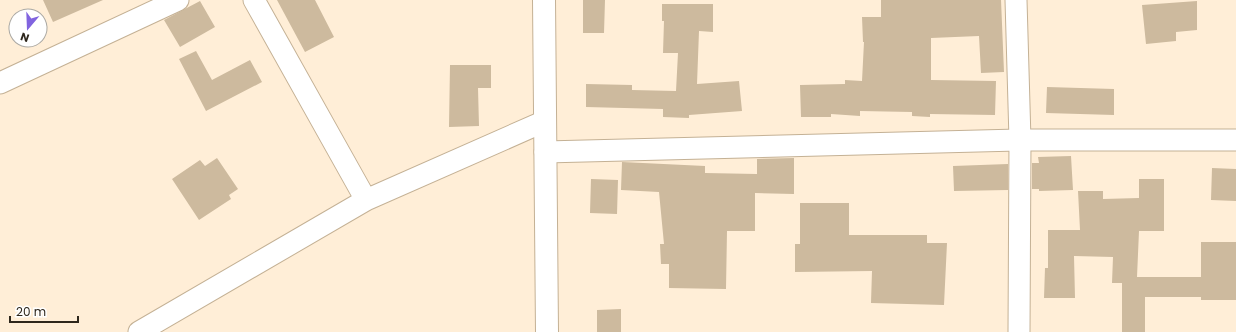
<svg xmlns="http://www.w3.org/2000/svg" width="1236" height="332" font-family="Poppins,sans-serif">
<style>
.building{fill:#cdba9e}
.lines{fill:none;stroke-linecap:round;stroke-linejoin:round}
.minor-casing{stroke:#c4b195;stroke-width:23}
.tertiary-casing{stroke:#c4b195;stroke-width:24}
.minor{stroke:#fff;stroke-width:21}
.tertiary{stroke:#fff;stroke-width:22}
</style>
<rect width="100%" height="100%" fill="#ffeed7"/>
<!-- building -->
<path class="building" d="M43,0H103L53,22Z
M277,0H315L334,37L305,52Z
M583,0H605L604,33H583Z
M881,0H1001L1004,72L981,73L979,36L931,38V80L996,81L995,115L930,114V117L912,116V112L860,111V116L831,114V117H801L800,85L845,84V80L862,81L864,42H863L862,17H881Z
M200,1L215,27L180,47L164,20Z
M1197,1V30L1176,32V41L1146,44L1142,5Z
M662,4H713V32L699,31L697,84L739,81L742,111L689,115V118L663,117V109L586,107V84L632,85V90L676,91L678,53H663L664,21H662Z
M196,51L212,80L250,60L262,82L206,111L179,59Z
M450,65H491V88H478L479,126L449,127Z
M1047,87L1114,89V115L1046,113Z
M1071,156L1073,190L1039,191V189H1032V163H1039L1038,157Z
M217,158L238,189L229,195L231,199L199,220L172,179L200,160L205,166Z
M794,158V194L755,193V231H727L726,289L669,288V264H661L660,244H664L659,192L621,190L622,162L705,166V173L757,174V159Z
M1008,164V190L954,191L953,166Z
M1212,168L1236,169V201L1211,200Z
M591,179L618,180L617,214L590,213Z
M1139,179H1164V231H1139L1137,277H1201V242H1236V300H1201V297H1145V332H1122V283H1112L1113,257L1074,256L1075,298H1044L1045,268H1048V230H1080L1078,191H1103V199L1139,198Z
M800,203H849V235H927V243H947L944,305L871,303L872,271L795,272V244H800Z
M621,309V332H597V310Z"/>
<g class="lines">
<defs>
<path id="minor" d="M254,0L366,200
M1016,0L1020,140L1019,332
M0,83L178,0
M545,152L1020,140H1236
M139,332L366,200L545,121"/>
<path id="tertiary" d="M544,0L547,332"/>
</defs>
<!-- minor casing -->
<use href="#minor" class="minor-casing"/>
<!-- tertiary casing -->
<use href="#tertiary" class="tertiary-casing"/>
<!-- minor -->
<use href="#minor" class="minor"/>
<!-- tertiary -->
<use href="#tertiary" class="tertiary"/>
</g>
<!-- north arrow -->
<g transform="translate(28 28) rotate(199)"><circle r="19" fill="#ffffff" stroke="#aba9a4"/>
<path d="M0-3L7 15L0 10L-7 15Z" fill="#8164df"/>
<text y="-6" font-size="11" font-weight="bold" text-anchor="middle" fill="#2e271c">N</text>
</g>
<!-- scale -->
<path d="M10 316v6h68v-6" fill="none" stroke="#2e271c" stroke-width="2"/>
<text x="16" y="316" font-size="12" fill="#2e271c" stroke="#ffffff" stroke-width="3" paint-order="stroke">20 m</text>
</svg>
